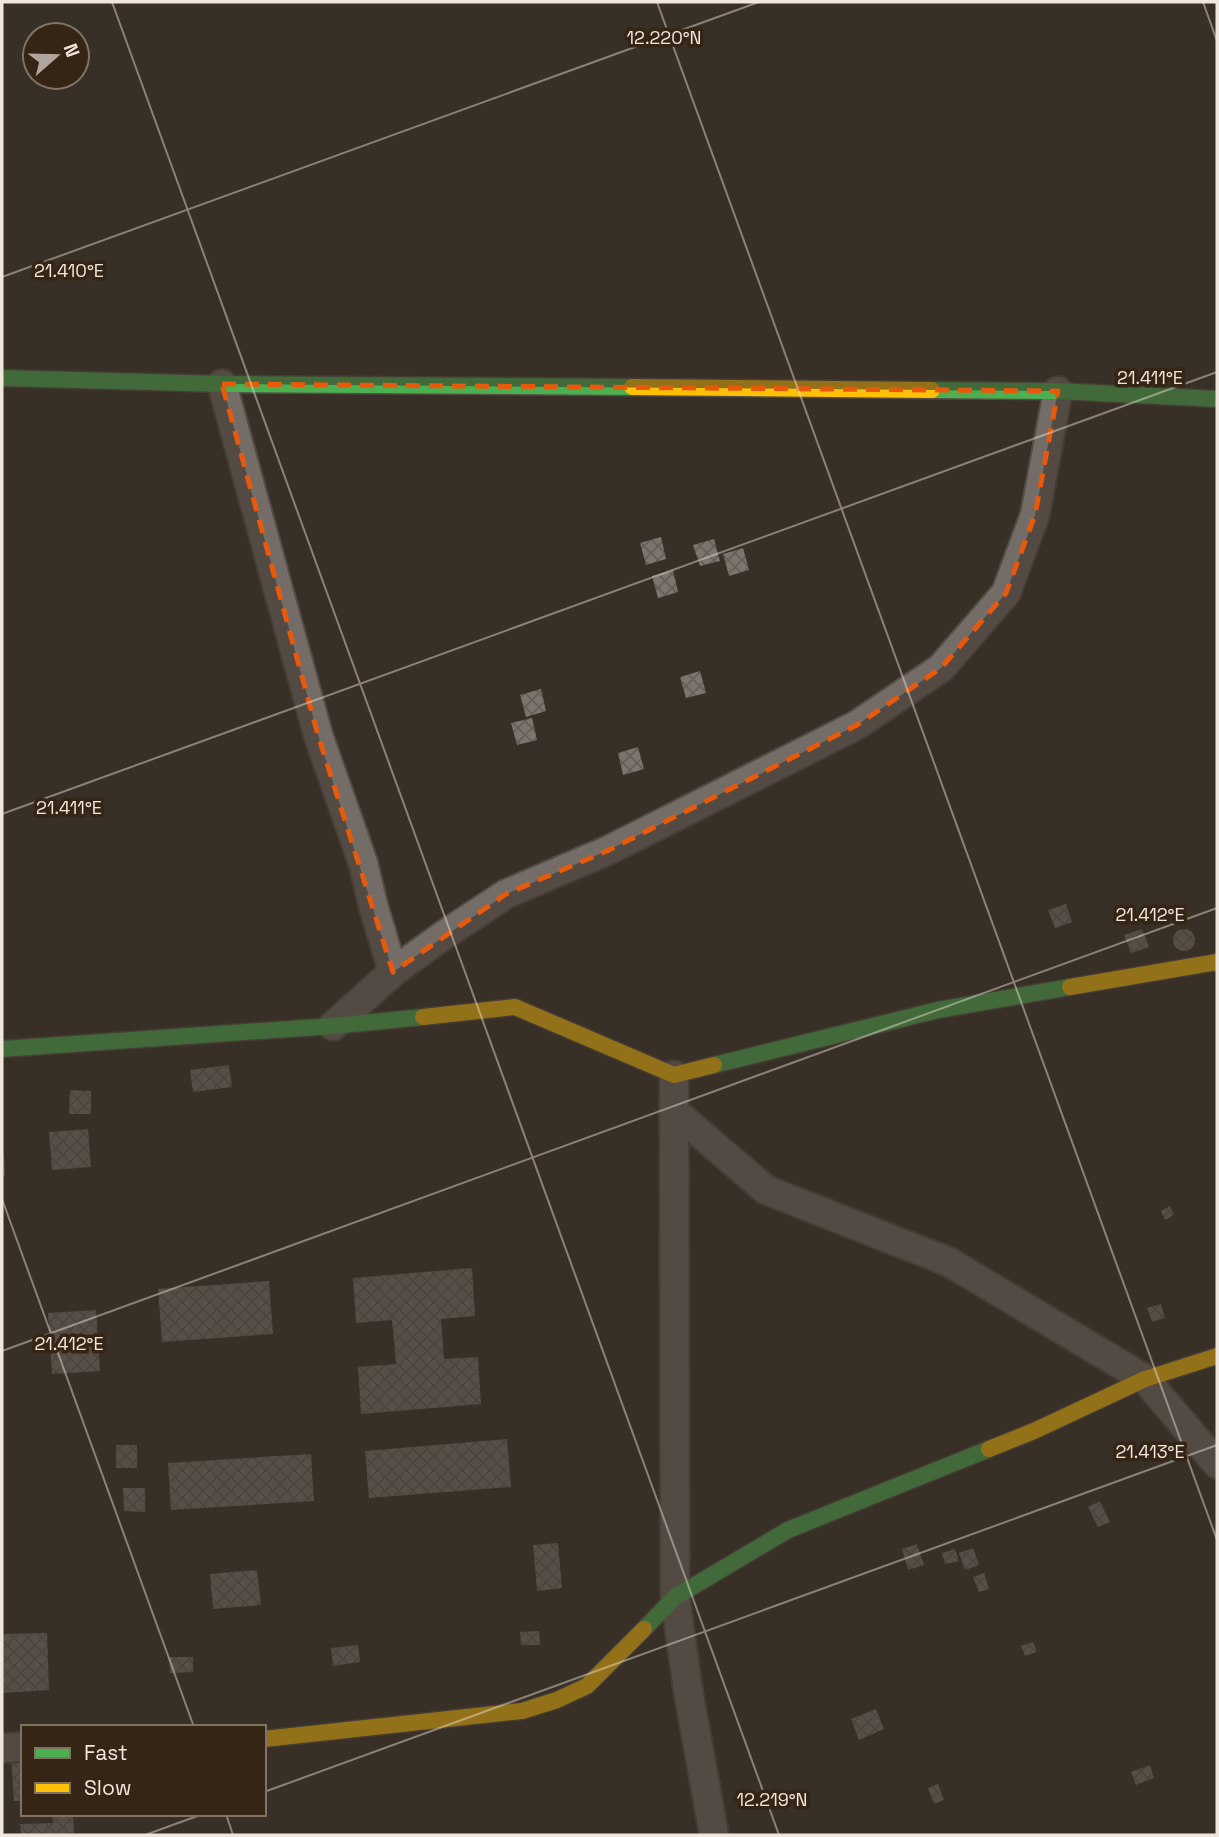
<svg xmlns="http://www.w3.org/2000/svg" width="1219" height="1837" font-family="'Space Grotesk',sans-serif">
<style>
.building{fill:url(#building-cross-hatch)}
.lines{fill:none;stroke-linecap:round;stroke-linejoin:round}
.street-casing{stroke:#554d45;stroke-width:32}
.fast-casing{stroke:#554d45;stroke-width:19}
.slow-casing{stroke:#554d45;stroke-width:19}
.street{stroke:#746c66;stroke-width:28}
.fast{stroke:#4caf50;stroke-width:16}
.slow{stroke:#ffc107;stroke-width:16}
.marked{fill:none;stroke:#e8590c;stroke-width:5;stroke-dasharray:14 9;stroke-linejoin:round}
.ticks{fill:none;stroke:#f1e6dc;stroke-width:2;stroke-opacity:0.45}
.ticks-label{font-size:18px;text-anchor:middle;fill:#f1e6dc;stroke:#352515;stroke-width:7;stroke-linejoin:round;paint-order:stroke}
</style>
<defs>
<pattern id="building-cross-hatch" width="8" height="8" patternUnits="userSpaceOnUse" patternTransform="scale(1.75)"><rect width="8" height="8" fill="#7d756d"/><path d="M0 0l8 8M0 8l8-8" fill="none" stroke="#655f5a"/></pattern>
</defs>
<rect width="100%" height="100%" fill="#382f27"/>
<!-- building -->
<path class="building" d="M661,537L666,559L646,565L640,543Z
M714,539L720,561L700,566L693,545Z
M743,548L749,570L729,576L723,554Z
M673,570L678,592L658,598L652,576Z
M700,671L706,693L686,698L680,677Z
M541,689L546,711L526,717L520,695Z
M532,718L537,740L517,745L511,723Z
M638,747L644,769L623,775L618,753Z
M1066,904L1072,922L1055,928L1048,910Z
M1173 940a11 11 0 1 1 22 0a11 11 0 1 1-22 0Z
M1142,929L1149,947L1131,953L1124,935Z
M229,1065L232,1087L193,1092L190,1070Z
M70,1090L91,1091V1114H69Z
M88,1129L91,1167L52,1170L49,1132Z
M2,1154H4L5,1176H2Z
M1170,1206L1174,1215L1165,1220L1161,1211Z
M472,1268L475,1316L441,1319L444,1359L478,1357L481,1404L361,1414L358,1367L396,1364L392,1320L356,1323L353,1278Z
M269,1281L273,1334L162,1342L158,1289Z
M1161,1304L1165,1318L1152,1322L1147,1308Z
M96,1310L100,1371L52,1374L48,1313Z
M507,1439L511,1487L369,1498L365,1451Z
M116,1445H137V1468H116Z
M311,1454L314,1501L171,1510L168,1463Z
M123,1488H145V1512L124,1511Z
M1100,1501L1110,1522L1098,1527L1088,1507Z
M558,1543L562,1588L537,1591L533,1545Z
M917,1544L924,1565L908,1570L902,1549Z
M973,1548L979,1565L965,1570L959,1553Z
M955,1549L959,1561L945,1564L942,1553Z
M257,1570L261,1605L213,1609L210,1574Z
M984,1573L989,1589L979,1592L973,1577Z
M539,1631L540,1645H521L520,1632Z
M47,1633L49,1690L2,1693V1634Z
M1033,1642L1037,1652L1025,1656L1021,1646Z
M358,1645L360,1662L333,1666L331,1648Z
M169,1657H193V1672L170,1673Z
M876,1709L884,1729L859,1740L851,1719Z
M23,1756V1801H14L11,1757Z
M1150,1765L1154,1778L1136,1785L1131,1772Z
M938,1784L944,1800L934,1804L928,1788Z
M52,1814H73L74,1835H21L20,1824L53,1823Z"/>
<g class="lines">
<defs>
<path id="street" d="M222,384L318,735L363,863L373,905L393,972
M333,1026L393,972L444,935L506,894L609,850L857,725L941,668L1006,593L1035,515L1058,391
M674,1075L675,1597L688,1690L714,1835
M674,1111L766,1190L949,1262L1145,1379L1217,1464
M2,1748L23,1747"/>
<path id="fast" d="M2,378L222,384L632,387
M932,390L1058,391L1217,399
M2,1049L333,1026L423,1017
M714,1065L938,1010L1070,987
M644,1629L675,1597L788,1530L989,1449"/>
<path id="slow" d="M632,387L932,390
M1070,987L1217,962
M423,1017L515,1007L674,1075L714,1065
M989,1449L1034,1431L1145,1379L1217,1356
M264,1739L522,1711L557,1700L587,1686L644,1629"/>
</defs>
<!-- street casing -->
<use href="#street" class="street-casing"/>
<!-- fast casing -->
<use href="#fast" class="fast-casing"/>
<!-- slow casing -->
<use href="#slow" class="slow-casing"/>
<!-- street -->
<use href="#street" class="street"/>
<!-- fast -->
<use href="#fast" class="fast"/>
<!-- slow -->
<use href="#slow" class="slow"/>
</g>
<!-- marked area -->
<path d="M0 0H1219V1837H0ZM222,384L1058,391L1035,515L1006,593L941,668L857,725L609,850L506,894L393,972L318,735Z" fill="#382f27" fill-opacity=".55" fill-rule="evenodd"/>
<path class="marked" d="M222,384L1058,391L1035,515L1006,593L941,668L857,725L609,850L506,894L393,972L318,735Z"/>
<!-- ticks -->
<path class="ticks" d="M112,2L779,1835M657,2L1217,1540M1203,2L1217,41M2,277L759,2M2,814L1217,372M2,1199L194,1727M2,1351L1217,908M264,1792L1217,1445M226,1814L233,1835M145,1835L203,1814"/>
<g class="ticks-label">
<text x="664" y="44">12.220°N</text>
<text x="69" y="277">21.410°E</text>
<text x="1150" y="384">21.411°E</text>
<text x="69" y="814">21.411°E</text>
<text x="1150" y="921">21.412°E</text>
<text x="69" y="1350">21.412°E</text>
<text x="1150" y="1458">21.413°E</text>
<text x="772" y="1806">12.219°N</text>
</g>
<!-- border -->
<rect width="1219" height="1837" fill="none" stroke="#f1e6dc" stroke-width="7"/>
<!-- legend -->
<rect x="21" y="1725" width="245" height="91" fill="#352515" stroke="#807265" stroke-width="2"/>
<rect x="35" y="1748" width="35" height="10" fill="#4caf50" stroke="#807265" stroke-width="2"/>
<text x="84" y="1760" font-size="21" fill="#f1e6dc">Fast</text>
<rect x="35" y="1783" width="35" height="10" fill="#ffc107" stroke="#807265" stroke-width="2"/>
<text x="84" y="1795" font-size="21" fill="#f1e6dc">Slow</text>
<!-- north arrow -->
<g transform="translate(56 56) rotate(70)"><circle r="33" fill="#352515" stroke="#807265" stroke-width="2"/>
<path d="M0-5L12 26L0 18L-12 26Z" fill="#b0a69d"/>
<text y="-10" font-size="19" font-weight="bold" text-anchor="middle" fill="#f1e6dc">N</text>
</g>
</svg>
